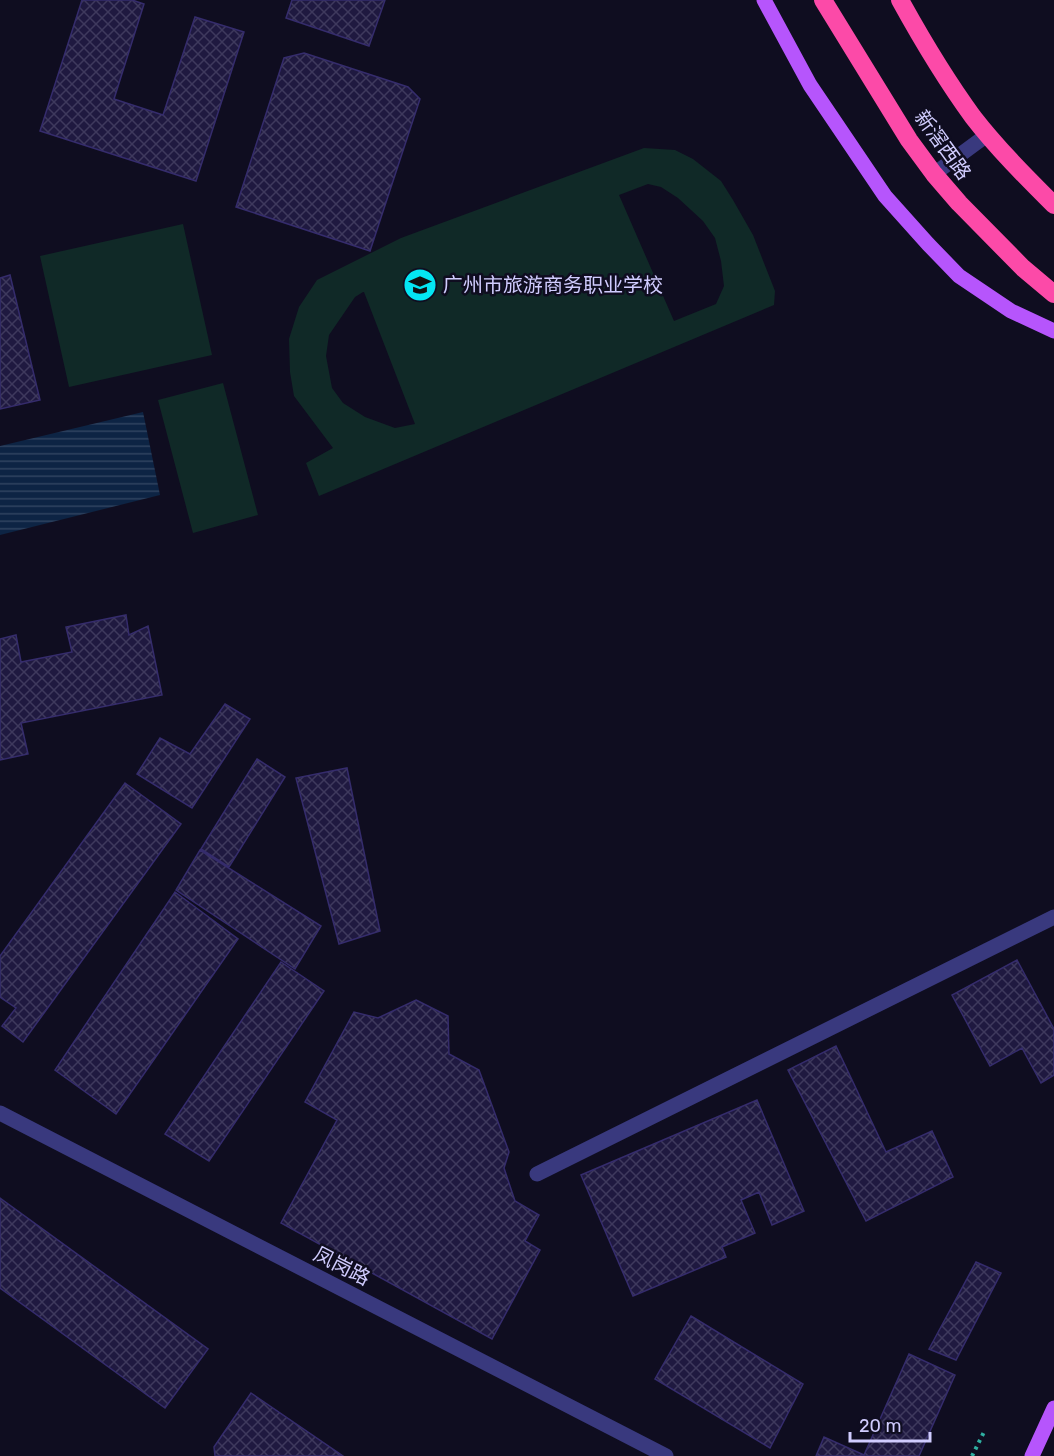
<svg xmlns="http://www.w3.org/2000/svg" width="1054" height="1456" font-family="Rubik,'Noto Sans SC',sans-serif">
<style>
.garden{fill:#102927;fill-rule:evenodd}
.water{fill:url(#water-rules)}
.building{fill:url(#building-cross-hatch);stroke:#352c6c;stroke-width:1.5}
.lines{fill:none;stroke-linecap:round;stroke-linejoin:round}
.path{stroke:#2fafa1;stroke-width:4;stroke-dasharray:3 4.5;stroke-linecap:butt}
.minor{stroke:#39397e;stroke-width:15}
.major{stroke:#b655fc;stroke-width:15}
.highway{stroke:#fc4aa8;stroke-width:18}
.labels{text-anchor:middle;dominant-baseline:central;stroke-width:5;stroke-linejoin:round;paint-order:stroke}
.street-label{font-size:20px;fill:#d0ccfe;stroke:#0f0d20}
.poi-label{font-size:20px;fill:#d0ccfe;stroke:#0f0d20;text-anchor:start}
</style>
<defs>
<pattern id="water-rules" width="6" height="5" patternUnits="userSpaceOnUse" patternTransform="scale(1.5)"><rect width="6" height="5" fill="#0d2444"/><path d="M0 2.5h6" fill="none" stroke="#2f4360"/></pattern>
<pattern id="building-cross-hatch" width="8" height="8" patternUnits="userSpaceOnUse" patternTransform="scale(1.5)"><rect width="8" height="8" fill="#1f1940"/><path d="M0 0l8 8M0 8l8-8" fill="none" stroke="#3e395d"/></pattern>
</defs>
<rect width="100%" height="100%" fill="#0f0d20"/>
<!-- garden -->
<path class="garden" d="M644,148L675,150L693,159L721,181L733,200L753,235L775,291L774,305L319,496L306,463L333,448L294,396L290,372L289,339L299,307L317,280L401,238ZM648,184L661,187L678,198L703,221L715,238L721,261L724,286L716,304L674,321L619,195ZM363,292H364L415,424L395,428L365,417L343,403L332,388L326,356L329,335L355,297Z
M183,224L212,355L69,387L40,256Z
M223,383L258,515L193,533L158,400Z"/>
<!-- water -->
<path class="water" d="M143,412L160,495L0,535V446Z"/>
<!-- building -->
<path class="building" d="M82,0H132L144,4L114,99L163,115L195,17L244,32L196,181L40,131Z
M292,0H385L369,46L286,18Z
M304,53L408,87L420,99L370,251L236,207L284,58Z
M10,275L40,400L0,409V278Z
M126,615L129,635L148,626L162,695L21,723L28,754L0,760V639L16,635L21,662L72,652L66,627Z
M225,704L250,719L192,808L137,774L160,738L190,754Z
M257,759L285,777L229,867L201,849Z
M347,768L380,931L339,944L296,778Z
M125,783L181,824L23,1042L2,1026L16,1008L0,997V956Z
M200,850L321,926L295,969L176,890Z
M175,892L238,939L116,1114L55,1070Z
M1017,960L1054,1029V1075L1041,1083L1022,1048L990,1066L952,995Z
M281,962L324,991L209,1161L165,1134Z
M416,1000L448,1016L449,1054L479,1070L509,1152L504,1168L515,1201L539,1215L525,1241L540,1250L492,1339L281,1223L337,1120L305,1102L354,1012L378,1018Z
M836,1046L886,1152L932,1131L953,1177L866,1221L788,1070Z
M757,1100L804,1211L772,1225L759,1192L741,1200L755,1233L722,1247L726,1257L633,1296L581,1175Z
M0,1198L208,1349L165,1408L0,1288Z
M976,1262L1001,1273L956,1360L929,1349Z
M691,1316L803,1384L770,1448L655,1379Z
M909,1354L955,1375L919,1456H816L824,1437L864,1455Z
M251,1393L343,1456H215L214,1447Z"/>
<g class="lines">
<!-- path -->
<path class="path" d="M972,1456L984,1432"/>
<!-- minor -->
<path class="minor" d="M934,174L987,135
M0,1113L666,1456
M537,1174L1054,917"/>
<!-- major -->
<path class="major" d="M764,0L810,85L885,196L928,244L959,276L1011,311L1054,331
M1032,1456L1054,1408"/>
<!-- highway -->
<path class="highway" d="M823,0L909,140L934,174L959,203L1023,268L1054,294
M900,0C922,40 946,80 973,117C997,148 1026,177 1054,205"/>
</g>
<!-- icons -->
<defs>
<symbol id="school-disc" viewBox="-11 -11 22 22"><circle r="9.5" fill="#04e6f3" stroke="#0f0d20"/><path d="M0-5L7-2L0 1L-7-2ZM-4 1L0 2.5L4 1V4Q0 6-4 4Z" fill="#111"/></symbol>
</defs>
<g fill-rule="evenodd">
<use href="#school-disc" x="401" y="266" width="38" height="38"/>
</g>
<g class="labels">
<!-- street labels -->
<g class="street-label">
<text transform="translate(943 145) rotate(54)">新滘西路</text>
<text transform="translate(342 1266) rotate(27)">凤岗路</text>
</g>
<!-- poi labels -->
<g class="poi-label">
<text x="443" y="285">广州市旅游商务职业学校</text>
</g>
</g>
<!-- scale -->
<path d="M850 1432v9h80v-9" fill="none" stroke="#d0ccfe" stroke-width="3"/>
<text x="859" y="1432" font-size="18" fill="#d0ccfe" stroke="#0f0d20" stroke-width="4.5" paint-order="stroke">20 m</text>
</svg>
